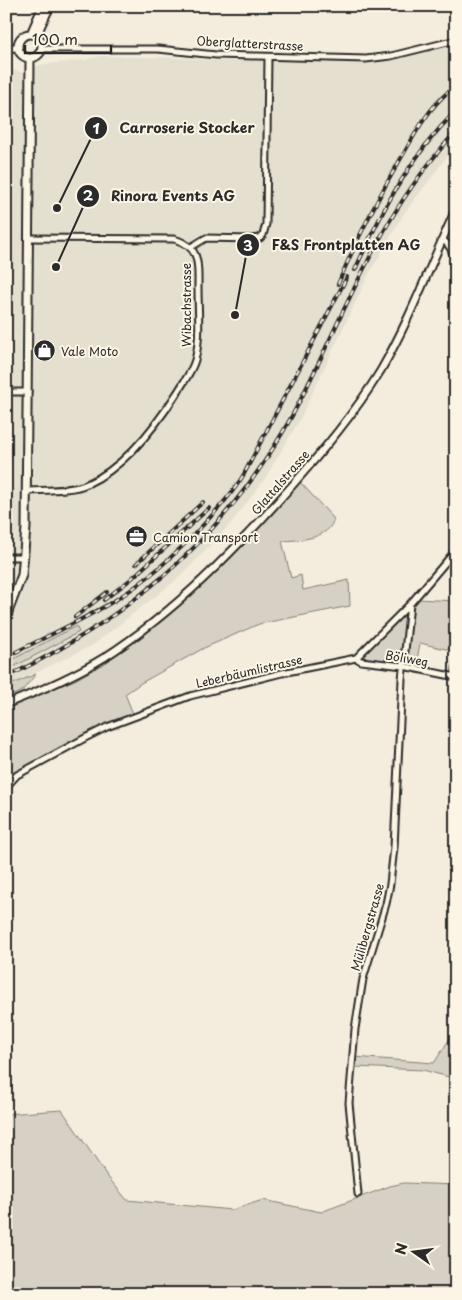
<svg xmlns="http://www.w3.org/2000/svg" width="462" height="1300" font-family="'Playpen Sans',sans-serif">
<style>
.built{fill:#e5dfd0}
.green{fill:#d6d1c4;stroke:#807e78}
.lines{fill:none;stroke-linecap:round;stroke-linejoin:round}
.stream{stroke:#7a7771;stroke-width:2}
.minor-casing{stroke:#2b2b2b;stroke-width:9}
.tertiary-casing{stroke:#2b2b2b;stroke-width:10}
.secondary-casing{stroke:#2b2b2b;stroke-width:11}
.minor{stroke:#fcf5e5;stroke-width:5}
.tertiary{stroke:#fcf5e5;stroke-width:6}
.secondary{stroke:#fcf5e5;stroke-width:7}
.rail-casing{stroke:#2b2b2b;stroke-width:4}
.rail{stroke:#fcf5e5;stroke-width:2;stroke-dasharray:5.5;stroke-linecap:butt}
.labels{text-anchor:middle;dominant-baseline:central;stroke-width:4;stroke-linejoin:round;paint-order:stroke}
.street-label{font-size:12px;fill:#2b2b2b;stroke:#fcf5e5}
.poi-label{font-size:12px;fill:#2b2b2b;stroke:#fcf5e5;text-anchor:start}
.leader{fill:none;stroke:#2b2b2b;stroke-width:2}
.callout-dot{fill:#2b2b2b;stroke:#fcf5e5;stroke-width:2}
.mark-label{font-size:15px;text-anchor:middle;font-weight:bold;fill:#fff}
.callout-label{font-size:14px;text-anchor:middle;font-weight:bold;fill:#2b2b2b;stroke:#fcf5e5;stroke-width:4;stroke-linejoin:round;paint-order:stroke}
</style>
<rect width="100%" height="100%" fill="#f4edde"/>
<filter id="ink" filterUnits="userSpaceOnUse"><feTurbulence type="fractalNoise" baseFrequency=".02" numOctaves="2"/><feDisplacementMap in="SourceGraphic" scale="10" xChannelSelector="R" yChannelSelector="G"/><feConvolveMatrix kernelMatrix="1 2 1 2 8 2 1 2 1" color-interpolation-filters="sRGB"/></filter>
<g filter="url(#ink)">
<!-- built -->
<path class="built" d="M456,43V145L403,215L368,276L300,419L264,480L232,522L182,575L161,592L93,645L6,687V69L27,73L39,65L84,60L101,56L185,58L220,61H330L367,64L392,60Z"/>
<!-- green -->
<path class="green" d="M300,482L334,519C329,539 300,540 282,541L291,578L301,575L303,590L349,580L350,606L259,624L204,648L141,683L125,694L134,716L19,772H6V707L75,680L110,660L109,658C182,608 241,548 300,482Z
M417,599L456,601V675L451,674L454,651L420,643L416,666L361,660L358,658Z
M76,626L79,632L6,671V663Z
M36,674L22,691L6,698V687Z
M456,1029V1079L423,1070L354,1067V1057L434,1063Z
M62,1110L107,1176L127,1200L232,1210L263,1200L321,1212L390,1186L404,1183L456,1185V1294H6V1114Z"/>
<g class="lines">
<!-- stream -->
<path class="stream" d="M6,247H10"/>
<defs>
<path id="minor" d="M42,49H158L216,55L366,59L391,56L456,40
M442,240C451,244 453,255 456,263
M191,247L206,238L251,239L260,238L263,235L266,224L268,57
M6,392H28
M27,491C43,490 73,491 87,484C124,468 158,423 179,390C185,380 192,371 195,360C201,337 198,311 198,287C198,264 201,247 174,239L29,238
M6,557H24
M356,658L361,661L403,666L456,677
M6,787L17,775L85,738L107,727L190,696L282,673L356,658L410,604L456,550
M358,1194L349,1103L355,1029L363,979L386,904L390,884L394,847L402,679L410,604"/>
<path id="tertiary" d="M6,49L17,47
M6,704C40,691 74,676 105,657C175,612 234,551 289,489C322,452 355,413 381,370C411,318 431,263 456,209"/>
<path id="secondary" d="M18 46a12 12 0 1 1 24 0a12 12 0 1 1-24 0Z
M31,34L43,6
M38,37L40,27L50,6
M6,617L22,575L26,528L30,59"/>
</defs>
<!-- minor casing -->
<use href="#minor" class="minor-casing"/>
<!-- tertiary casing -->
<use href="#tertiary" class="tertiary-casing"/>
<!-- secondary casing -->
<use href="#secondary" class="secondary-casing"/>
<!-- minor -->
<use href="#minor" class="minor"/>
<!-- tertiary -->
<use href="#tertiary" class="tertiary"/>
<!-- secondary -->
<use href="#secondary" class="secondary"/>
<defs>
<path id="rail" d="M355,270C381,212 410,156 456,111
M338,284C356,241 376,201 400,160C414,136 426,111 448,92
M136,564L203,502
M104,600L131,579L209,508
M75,617L107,592
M6,657C43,638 82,621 117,599C149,579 178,552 203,525C218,509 233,493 244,474L347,277
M6,677C129,619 228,535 293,414C323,358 347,298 378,242C399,202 426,165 456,131"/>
</defs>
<!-- rail casing -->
<use href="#rail" class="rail-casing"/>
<!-- rail -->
<use href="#rail" class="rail"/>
</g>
</g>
<!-- icons -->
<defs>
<symbol id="shop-disc" viewBox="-11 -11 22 22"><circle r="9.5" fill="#2b2b2b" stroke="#fcf5e5"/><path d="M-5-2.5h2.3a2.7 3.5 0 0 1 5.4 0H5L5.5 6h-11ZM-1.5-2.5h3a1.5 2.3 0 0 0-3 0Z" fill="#fff"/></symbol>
<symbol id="office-disc" viewBox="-11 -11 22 22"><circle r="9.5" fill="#2b2b2b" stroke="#fcf5e5"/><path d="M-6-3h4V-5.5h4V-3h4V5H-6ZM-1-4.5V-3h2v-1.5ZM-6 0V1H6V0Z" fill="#fff"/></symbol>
</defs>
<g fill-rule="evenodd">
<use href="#shop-disc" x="32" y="338" width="25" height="25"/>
<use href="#office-disc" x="124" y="524" width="25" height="25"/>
</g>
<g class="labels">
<!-- street labels -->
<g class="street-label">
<text transform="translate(250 43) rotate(3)">Oberglatterstrasse</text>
<text transform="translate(186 305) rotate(-90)">Wibachstrasse</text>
<text transform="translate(280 482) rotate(-49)">Glattalstrasse</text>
<text transform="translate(407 658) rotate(10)">Böliweg</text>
<text transform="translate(249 671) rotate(-13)">Leberbäumlistrasse</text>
<text transform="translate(367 927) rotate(-74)">Mülibergstrasse</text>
</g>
<!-- poi labels -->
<g class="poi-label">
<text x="61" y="351">Vale Moto</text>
<text x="153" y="537">Camion Transport</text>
</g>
</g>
<!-- callouts -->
<path class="leader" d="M57 208L96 128M56 267L88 196M235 315L248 245"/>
<g class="callout-dot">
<circle cx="57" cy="208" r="5"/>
<circle cx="56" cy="267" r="5"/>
<circle cx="235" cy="315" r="5"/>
<circle cx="96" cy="128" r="12"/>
<circle cx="88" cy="196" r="12"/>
<circle cx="248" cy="245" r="12"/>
</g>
<g class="mark-label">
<text x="96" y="134">1</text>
<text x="88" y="201">2</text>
<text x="248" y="251">3</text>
</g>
<g class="callout-label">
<text x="187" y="133">Carroserie Stocker</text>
<text x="173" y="201">Rinora Events AG</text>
<text x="346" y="250">F&amp;S Frontplatten AG</text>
</g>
<!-- margin -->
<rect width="462" height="1300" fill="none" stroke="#fcf5e5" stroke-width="25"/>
<rect x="12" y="12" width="437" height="1275" fill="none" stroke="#2b2b2b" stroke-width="2" filter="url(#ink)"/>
<!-- north arrow -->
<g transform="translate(414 1252) rotate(284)" stroke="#fcf5e5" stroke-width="4" paint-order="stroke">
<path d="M0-4L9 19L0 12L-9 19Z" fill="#2b2b2b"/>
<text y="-8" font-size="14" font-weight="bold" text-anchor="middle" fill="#2b2b2b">N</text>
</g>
<!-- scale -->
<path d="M25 45v8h86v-8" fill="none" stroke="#2b2b2b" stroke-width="2.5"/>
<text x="32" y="45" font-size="15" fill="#2b2b2b" stroke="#fcf5e5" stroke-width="4" paint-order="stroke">100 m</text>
</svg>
